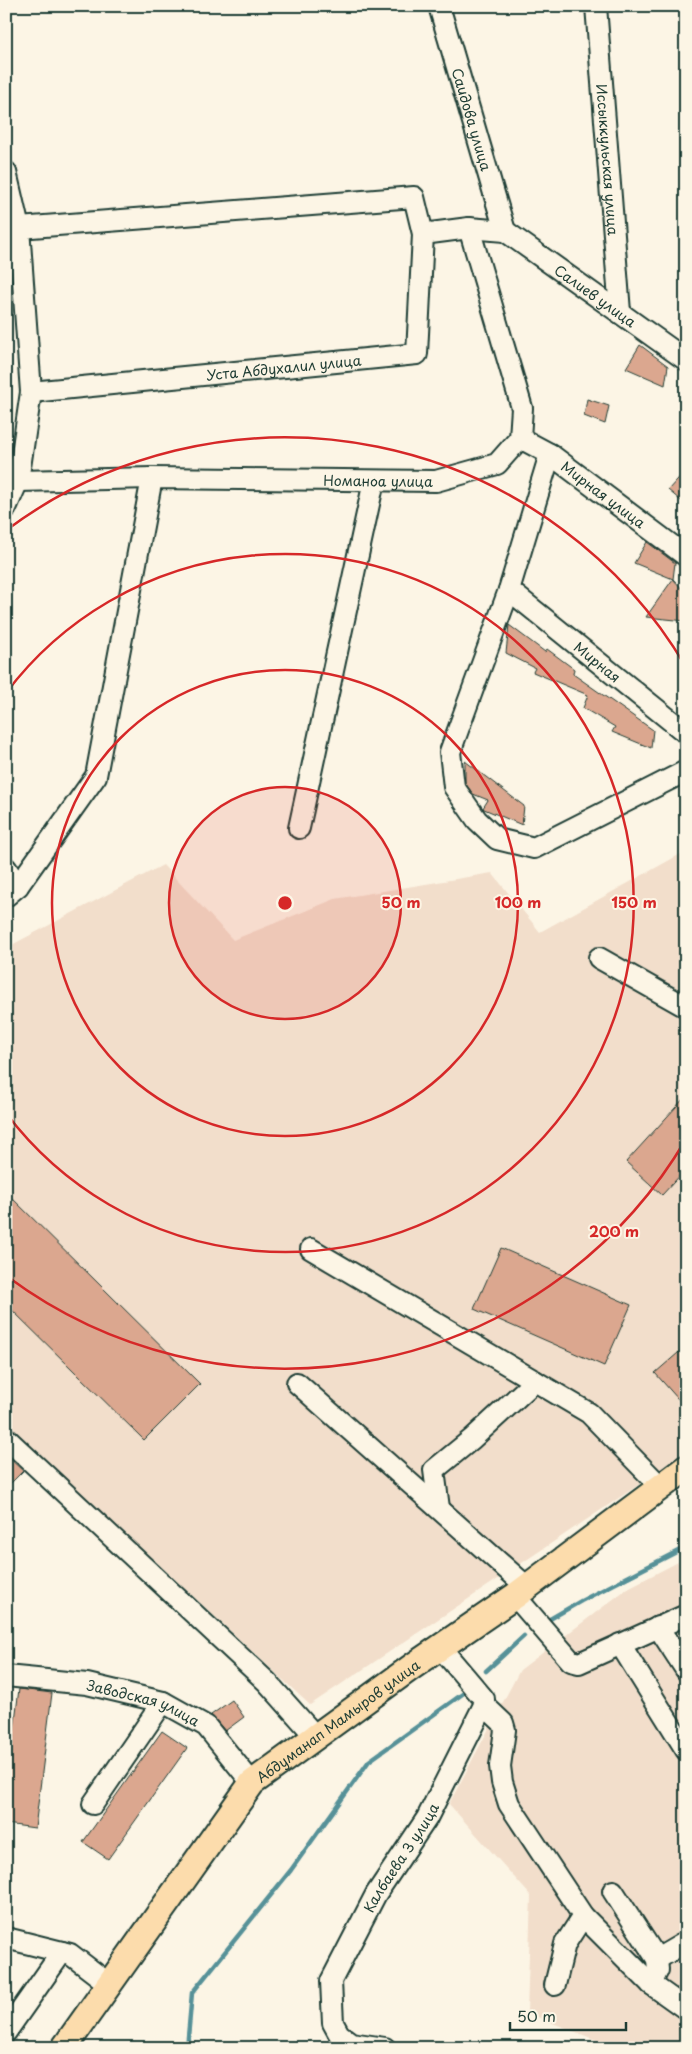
<svg xmlns="http://www.w3.org/2000/svg" width="692" height="2054" font-family="'Playpen Sans',sans-serif">
<style>
.built{fill:#f2decb}
.lines{fill:none;stroke-linecap:round;stroke-linejoin:round}
.stream{stroke:#579198;stroke-width:4.5}
.building{fill:#dba78f;stroke:#1f3d34}
.minor-casing{stroke:#1f3d34;stroke-width:24}
.major-casing{stroke:#1f3d34;stroke-width:29}
.minor{stroke:#fcf5e5;stroke-width:20}
.major{stroke:#fcdcac;stroke-width:25}
.ring{fill:none;stroke:#d62828;stroke-width:2.5}
.labels{text-anchor:middle;dominant-baseline:central;stroke-width:4;stroke-linejoin:round;paint-order:stroke}
.street-label{font-size:14px;fill:#1f3d34;stroke:#fcf5e5}
.centre{fill:#d62828;stroke:#fcf5e5;stroke-width:2.5}
.ring-label{font-size:15px;text-anchor:middle;font-weight:bold;fill:#d62828;stroke:#fcf5e5;stroke-width:4;stroke-linejoin:round;paint-order:stroke}
</style>
<rect width="100%" height="100%" fill="#fcf5e5"/>
<filter id="ink" filterUnits="userSpaceOnUse"><feTurbulence type="fractalNoise" baseFrequency=".02" numOctaves="2"/><feDisplacementMap in="SourceGraphic" scale="10" xChannelSelector="R" yChannelSelector="G"/><feConvolveMatrix kernelMatrix="1 2 1 2 8 2 1 2 1" color-interpolation-filters="sRGB"/></filter>
<g filter="url(#ink)">
<!-- built -->
<path class="built" d="M686,851V1453L310,1705L6,1423V948L163,865L233,940L335,899L492,873L540,932Z
M686,1558V2048H617L527,2013L531,1896L449,1804L520,1670L628,1588Z"/>
<g class="lines">
<!-- stream -->
<path class="stream" d="M550,1619L581,1601L686,1547
M486,1671L524,1636
M187,2048L192,1993L291,1870L369,1761L468,1690"/>
</g>
<!-- building -->
<path class="building" d="M640,345L668,366L665,385L626,368Z
M587,399L609,406L605,424L584,416Z
M686,470V505L668,490Z
M647,542L675,563L673,579L634,563Z
M673,579L686,593V621L646,617Z
M509,625L545,652L547,649L574,669L573,674L653,730L651,748L612,732L615,727L583,708L588,695L533,672L535,668L506,653Z
M465,761L524,806L522,825L484,809L483,808L488,800L473,794L465,783Z
M686,1096V1169L662,1195L626,1162Z
M6,1192L200,1384L144,1440L6,1304Z
M501,1248L631,1305L604,1366L474,1309Z
M686,1346V1408L655,1373Z
M6,1455L23,1471L6,1488Z
M19,1689L52,1693L35,1828L6,1824V1792Z
M232,1700L244,1717L225,1731L211,1715Z
M162,1731L187,1748L108,1859L83,1842Z"/>
<g class="lines">
<defs>
<g id="minor">
<path id="s1" d="M439,6L505,231"/>
<path id="s2" d="M596,6L620,312"/>
<path d="M6,172L19,228L31,392L18,481L6,508"/>
<path id="s3" d="M19,228L414,197L423,234L469,228L505,231L686,360"/>
<path id="s4" d="M31,392L417,354L423,234"/>
<path id="s5" d="M520,438L550,454L686,556"/>
<path d="M550,454L509,590L450,752L454,787L477,820L497,839L534,848L686,771"/>
<path id="s6" d="M6,474L18,481L152,478L436,481L497,464L520,438L522,408L469,228"/>
<path id="s7" d="M509,590L686,733"/>
<path d="M299,828L374,481"/>
<path d="M6,868L18,886"/>
<path d="M6,896L18,886L96,776L152,478"/>
<path d="M599,958L686,1007"/>
<path d="M311,1249L589,1413L661,1487"/>
<path d="M297,1383L527,1587"/>
<path d="M6,1438L267,1682L316,1737"/>
<path d="M439,1508L434,1470L472,1439L535,1381"/>
<path d="M515,1596L571,1661L579,1663L686,1615"/>
<path d="M658,1627L686,1670"/>
<path d="M620,1644L686,1750"/>
<path id="s8" d="M6,1676L87,1684L163,1702L206,1726L252,1783"/>
<path d="M484,1705L503,1723L505,1730L500,1766L502,1782L509,1804L583,1916L651,1984L686,2009"/>
<path d="M93,1804L163,1702"/>
<path d="M613,1891L657,1959L658,1970L651,1984"/>
<path d="M6,1938L70,1954L109,1984"/>
<path d="M657,1959L686,1942"/>
<path d="M555,1985L565,1944L583,1916"/>
<path d="M6,2032L62,1952"/>
<path id="s9" d="M385,2048L351,2043L339,2034L333,2023L331,1981L376,1894L427,1818L484,1705V1699L440,1647"/>
</g>
<g id="major">
<path id="s10" d="M64,2048L252,1783L413,1666L515,1596L686,1468"/>
</g>
</defs>
<!-- minor casing -->
<use href="#minor" class="minor-casing"/>
<!-- major casing -->
<use href="#major" class="major-casing"/>
<!-- minor -->
<use href="#minor" class="minor"/>
<!-- major -->
<use href="#major" class="major"/>
</g>
</g>
<!-- distance rings -->
<circle cx="285" cy="903" r="116" fill="#d62828" fill-opacity=".12"/>
<g class="ring">
<circle cx="285" cy="903" r="116"/>
<circle cx="285" cy="903" r="233"/>
<path d="M6 693A349 349 0 1 1 6 1113"/>
<path d="M686 1139A465 465 0 0 1 8 1277M8 529A465 465 0 0 1 686 667"/>
</g>
<g class="labels">
<!-- street labels -->
<g class="street-label">
<text stroke="none"><textPath href="#s1" startOffset="118">Саидова улица</textPath></text>
<text stroke="none"><textPath href="#s2" startOffset="154">Иссыккульская улица</textPath></text>
<text stroke="none"><textPath href="#s3" startOffset="628">Салиев улица</textPath></text>
<text stroke="none"><textPath href="#s4" startOffset="254">Уста Абдухалил улица</textPath></text>
<text stroke="none"><textPath href="#s6" startOffset="374">Номаноа улица</textPath></text>
<text stroke="none"><textPath href="#s5" startOffset="101">Мирная улица</textPath></text>
<text stroke="none"><textPath href="#s7" startOffset="114">Мирная</textPath></text>
<text stroke="none"><textPath href="#s8" startOffset="141">Заводская улица</textPath></text>
<text stroke="none"><textPath href="#s10" startOffset="431">Абдуманап Мамыров улица</textPath></text>
<text stroke="none"><textPath href="#s9" startOffset="246">Калбаева 3 улица</textPath></text>
</g>
</g>
<circle cx="285" cy="903" r="8" class="centre"/>
<g class="ring-label">
<text x="401" y="908">50 m</text>
<text x="518" y="908">100 m</text>
<text x="634" y="908">150 m</text>
<text x="614" y="1237">200 m</text>
</g>
<!-- margin -->
<rect width="692" height="2054" fill="none" stroke="#fcf5e5" stroke-width="25"/>
<rect x="12" y="12" width="667" height="2029" fill="none" stroke="#1f3d34" stroke-width="2" filter="url(#ink)"/>
<!-- scale -->
<path d="M510 2022v8h116v-8" fill="none" stroke="#1f3d34" stroke-width="2.5"/>
<text x="517" y="2022" font-size="15" fill="#1f3d34" stroke="#fcf5e5" stroke-width="4" paint-order="stroke">50 m</text>
</svg>
